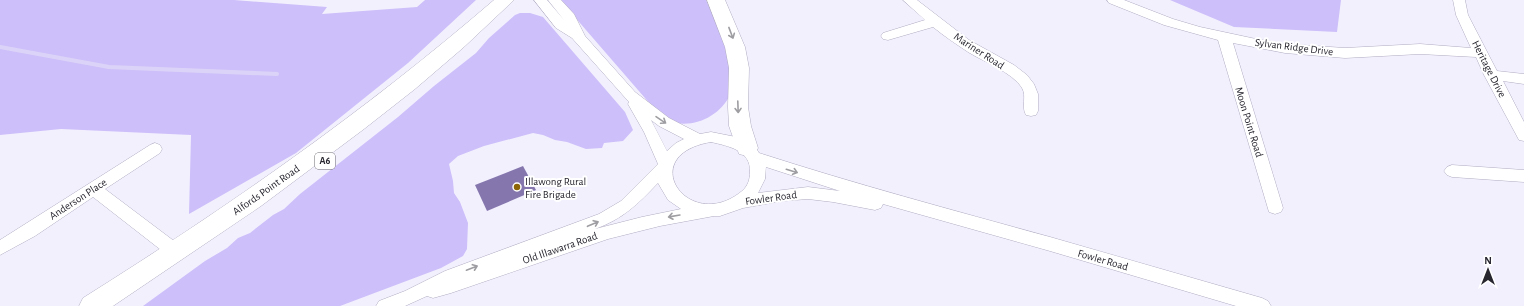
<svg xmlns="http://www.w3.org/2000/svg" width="1524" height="306" font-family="'Alegreya Sans',sans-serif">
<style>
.green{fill:#cdbff9}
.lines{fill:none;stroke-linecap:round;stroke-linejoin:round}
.stream{stroke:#dcd4f8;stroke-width:4}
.building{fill:#8577ae}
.minor-casing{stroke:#b1acc2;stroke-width:1}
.highway-casing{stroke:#b1acc2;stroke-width:1}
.minor{fill:#fff;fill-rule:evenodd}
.highway{fill:#fff;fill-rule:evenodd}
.oneway{stroke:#9e9da1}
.poi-dot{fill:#8c6507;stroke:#fff;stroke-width:1.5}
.labels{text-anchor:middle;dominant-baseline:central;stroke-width:4;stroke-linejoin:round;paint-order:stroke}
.shield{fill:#fff;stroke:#68666d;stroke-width:1}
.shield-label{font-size:10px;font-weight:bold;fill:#27252e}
.street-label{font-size:11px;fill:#27252e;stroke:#fff}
.poi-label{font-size:11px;fill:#27252e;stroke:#fff;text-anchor:start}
</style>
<rect width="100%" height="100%" fill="#f3f0fe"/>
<!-- green -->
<path class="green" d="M0,0H234L327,7L322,14L417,7L425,0H476L408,63L296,153L189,214L191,135L61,129L0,135Z
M560,0H706L730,54V95C721,114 698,127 676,123C667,121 658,110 651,105Z
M1170,0H1341L1337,32L1234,27Z
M520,13H530L543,17L625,112L633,130L623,141L604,143L602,148L586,149L567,142L555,140L543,135L533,133L484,146L458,156L449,164L453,181L454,193L460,202L468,223L467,249L463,256L441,268L340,306H143L205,261L227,248L238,238L250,233L273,215L284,209L300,194L398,117L434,86L476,53L489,38L515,15Z"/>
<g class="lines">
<!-- stream -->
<path class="stream" d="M0,47L109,67L277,74"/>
</g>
<!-- building -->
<path class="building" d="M523,166L536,190L487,211L475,185Z"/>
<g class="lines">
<defs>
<path id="minor" d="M534,0H547L564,20L548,0H561L574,14L585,36L635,92L669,118L700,134L711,132L741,138L756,148L759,153C855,184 952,210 1050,237C1121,257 1191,278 1262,298L1268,301L1271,306H1236L1050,251L883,204L881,208L875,210L833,202L808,199L782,201L743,208L720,216H714L660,226L608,239L451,293L433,298L427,296L405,306H376L379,301L405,291L445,271L599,214L621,201L658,164L644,132L628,104L629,102L572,38L556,28ZM651,120L659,126L684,139L676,143L667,151ZM711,142C728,146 751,150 750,172C750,179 748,186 742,191C689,235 633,155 711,142ZM766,167L840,191L808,187L758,193L765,179ZM658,183L668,200L681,209L642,217L595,229C623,219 638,204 658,183Z
M903,0H917L969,40L1014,65L1027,75L1034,84L1038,94V111L1036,115L1031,116L1026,115C1021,107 1027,96 1022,88C1012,72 984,62 968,52C956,44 944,36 933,27L888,40L883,39L881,36L883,33L925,20Z
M1107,0H1124L1173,19L1200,27L1256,39L1285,44L1345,48L1420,44L1471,48L1456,15L1453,0H1465L1468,15L1497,71L1524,74V84L1503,81L1524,122V141L1519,140L1484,75L1476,57L1420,54L1345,58L1285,53L1233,43L1283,208L1281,212L1275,214L1269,212L1218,40L1164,25L1109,3Z
M155,143L160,145L162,149L160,153L105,189L182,247L184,252L182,257L176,259L170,257L93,197L35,236L0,255V240L150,145Z
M1452,165L1524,170V182L1452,177L1447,175L1444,171L1447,167Z"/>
<path id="highway" d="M494,0H514L464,47L415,89L364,129L261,206L113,306H79L83,298C228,207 364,112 494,0Z
M707,0H725L745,47L749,68L748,107L751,126L758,148L755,154L747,156L739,154L729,126L728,107L729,68L725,47Z"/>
</defs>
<!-- minor casing -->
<use href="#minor" class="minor-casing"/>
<!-- highway casing -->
<use href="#highway" class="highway-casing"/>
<!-- minor -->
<use href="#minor" class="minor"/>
<!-- highway -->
<use href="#highway" class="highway"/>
</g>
<!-- one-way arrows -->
<defs><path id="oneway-shaft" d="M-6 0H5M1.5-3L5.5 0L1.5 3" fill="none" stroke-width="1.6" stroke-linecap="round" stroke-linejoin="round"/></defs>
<g class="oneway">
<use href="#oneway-shaft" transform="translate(731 33) rotate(69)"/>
<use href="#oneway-shaft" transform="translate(738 107) rotate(88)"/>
<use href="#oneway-shaft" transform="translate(661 120) rotate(34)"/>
<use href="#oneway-shaft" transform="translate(792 171) rotate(17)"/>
<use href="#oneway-shaft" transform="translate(674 216) rotate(170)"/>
<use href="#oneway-shaft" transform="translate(593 224) rotate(-23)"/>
<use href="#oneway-shaft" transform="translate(472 268) rotate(-21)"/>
</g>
<!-- markers -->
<circle class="poi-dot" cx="517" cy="187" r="4"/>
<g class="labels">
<!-- shield labels -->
<rect class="shield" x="315" y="153" width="20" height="16" rx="3"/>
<g class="shield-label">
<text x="325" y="161">A6</text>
</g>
<!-- street labels -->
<g class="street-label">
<text transform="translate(1294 47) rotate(7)">Sylvan Ridge Drive</text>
<text transform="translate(979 51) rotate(33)">Mariner Road</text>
<text transform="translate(1489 69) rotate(63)">Heritage Drive</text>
<text transform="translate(1249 122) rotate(73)">Moon Point Road</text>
<text transform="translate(266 190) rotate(-35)">Alfords Point Road</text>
<text transform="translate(771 198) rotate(-8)">Fowler Road</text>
<text transform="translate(78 199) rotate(-33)">Anderson Place</text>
<text transform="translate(560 248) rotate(-19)">Old Illawarra Road</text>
<text transform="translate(1103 260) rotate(16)">Fowler Road</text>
</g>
<!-- poi labels -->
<g class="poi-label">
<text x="525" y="181">Illawong Rural<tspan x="525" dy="13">Fire Brigade</tspan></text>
</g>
</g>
<!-- north arrow -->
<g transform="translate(1488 270)" stroke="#ffffff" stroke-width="3" paint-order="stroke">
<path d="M0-3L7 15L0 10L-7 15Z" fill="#27252e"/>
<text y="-6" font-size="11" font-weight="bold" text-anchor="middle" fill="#27252e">N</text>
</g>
</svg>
